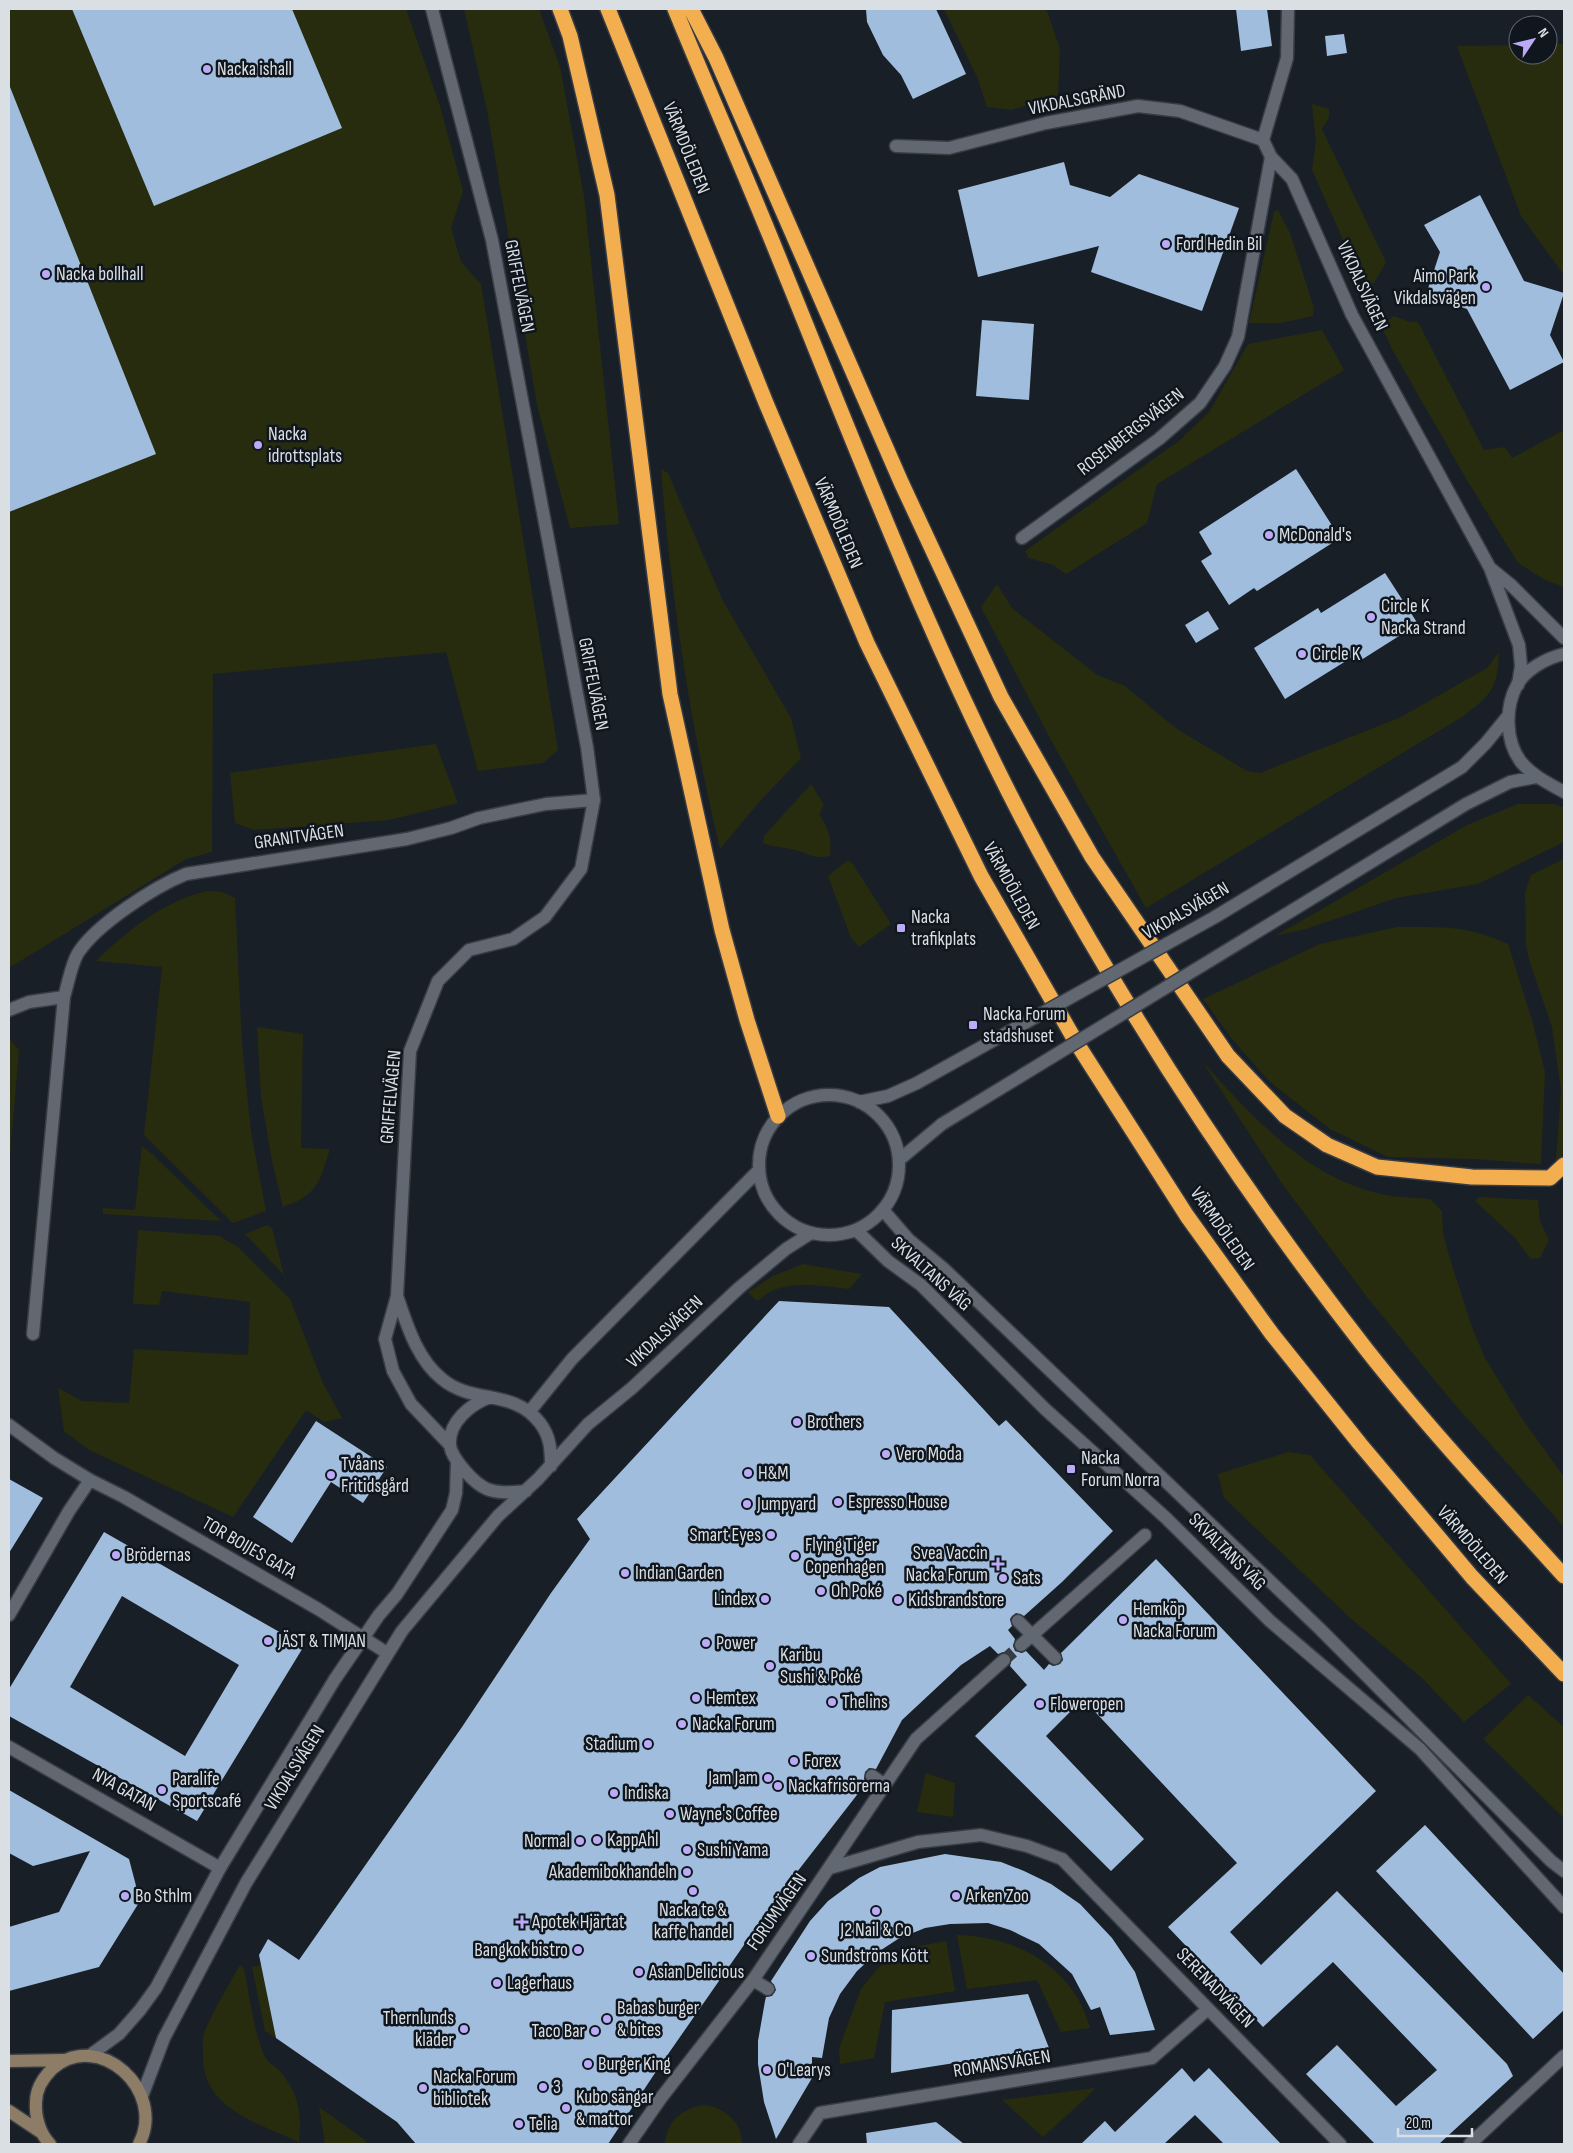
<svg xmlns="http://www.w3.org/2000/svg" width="1573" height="2153" font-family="'Sofia Sans Condensed',sans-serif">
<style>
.green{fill:#272c0e}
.building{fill:#a1bdde;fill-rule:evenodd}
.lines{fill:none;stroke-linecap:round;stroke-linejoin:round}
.pedestrian-tunnel{stroke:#363c43;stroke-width:12;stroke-dasharray:12 6;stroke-linecap:butt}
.pedestrian-casing{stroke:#383c43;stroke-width:15}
.minor-casing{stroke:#383c43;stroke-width:15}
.tertiary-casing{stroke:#383c43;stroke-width:15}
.secondary-casing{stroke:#383c43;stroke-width:15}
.motorway-casing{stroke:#383c43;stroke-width:18}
.pedestrian{stroke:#616871;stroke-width:12}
.minor{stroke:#616871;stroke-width:12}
.tertiary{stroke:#616871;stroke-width:12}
.secondary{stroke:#8d7d67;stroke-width:12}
.motorway{stroke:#f3ae50;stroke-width:15}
.tertiary-bridge-casing{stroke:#383c43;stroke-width:15;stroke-linecap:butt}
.tertiary-bridge{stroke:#616871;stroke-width:12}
.poi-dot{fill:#bbaaf6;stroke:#10161d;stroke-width:2}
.labels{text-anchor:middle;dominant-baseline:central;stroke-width:5;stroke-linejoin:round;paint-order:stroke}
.poi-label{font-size:19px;fill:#dadfe4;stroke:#10161d;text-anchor:start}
.street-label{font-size:19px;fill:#dadfe4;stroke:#10161d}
</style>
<rect width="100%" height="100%" fill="#191f27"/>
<!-- green -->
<path class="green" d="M9,9H406L440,106L463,191L451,228L461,262L481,284L558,750L543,763L478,771L446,652L213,674L212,852L186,859L9,968Z
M464,9H539L560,67L584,196L619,524L570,528L537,405L487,110Z
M944,9H1044L1047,11L1060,49L1058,97L1011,110L987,107L977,77Z
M1548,44H1564V275L1521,216L1457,46L1518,45V55H1548Z
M1312,104L1329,109V117L1322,129L1386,262L1374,283L1367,289L1361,280L1312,170L1316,141Z
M1278,210L1290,233L1314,308L1313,316L1281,323H1249L1274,212Z
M1394,316L1410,322H1418L1484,450L1505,447L1512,458L1564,430V587L1545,580L1518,563L1467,480L1393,351L1382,328L1386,322Z
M1322,330L1344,370L1157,484L1147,523L1066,574L1053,565L1029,558L1025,551L1180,440L1209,412L1248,344Z
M661,469L668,473L723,601L791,718L801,758L761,800L720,849C690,724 671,597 661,469Z
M997,584L1012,608L1097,675L1125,686L1177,729L1247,771L1260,773L1401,717L1487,668L1499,652C1497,690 1492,694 1462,717L1146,908L1051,740L981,607Z
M436,744L458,803L389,820L254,830L235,823L230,773Z
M811,784L824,805L819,814C829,829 832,838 830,856C814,860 806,852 791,849C780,847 773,847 763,843L764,836Z
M1518,804H1554L1564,808V842L1478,884L1396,898L1306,929L1275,936L1467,825Z
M1564,859V1153L1556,1161L1561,1090L1552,1027L1530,963L1526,946L1525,892L1531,875Z
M848,860L853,864L891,924L859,947L851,938L828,876Z
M207,891L222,892L235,898L242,1044L251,1132L266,1211L233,1223L144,1135L162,967L96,961C126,931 166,900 207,891Z
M1397,927C1441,927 1467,925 1508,944L1532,1020L1545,1072L1541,1164L1474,1159L1388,1157L1330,1129L1270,1082L1232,1039L1203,999L1320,944Z
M257,1027L303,1034L301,1148L330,1149C319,1182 319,1194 283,1207L272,1161L261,1098Z
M9,1038L19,1050L9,1167Z
M1202,1061C1252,1116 1305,1177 1381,1194C1396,1198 1414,1197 1430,1199L1442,1211L1443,1233L1450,1259L1473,1330L1485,1358L1521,1417L1564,1477V1527L1450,1399L1367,1297L1283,1185Z
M142,1146L152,1154L221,1221L103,1214V1208L135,1210Z
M1479,1197L1538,1200L1540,1221L1549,1240L1540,1258L1531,1259L1514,1237L1475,1201Z
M267,1225L272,1228L284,1275L245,1234Z
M138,1230L219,1236L238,1247L290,1299L323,1383L342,1418L324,1422L306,1410L233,1517L89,1450L64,1431L58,1388L82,1401L129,1403L134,1349L248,1355L250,1302L162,1291L159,1305L133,1304Z
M803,1264L862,1274L849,1289C826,1286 796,1281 774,1290C768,1292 762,1298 757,1301L748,1292L773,1276Z
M1288,1452L1310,1455L1511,1684L1464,1722L1422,1678L1349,1617L1224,1498L1218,1474Z
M1528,1695L1564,1727V1818L1483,1739Z
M926,1773L955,1783L953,1817L917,1812Z
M957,1935C1016,1936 1074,1967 1090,2028L1061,2032L1037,1980L967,1989Z
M946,1941L955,1991L885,2002L874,2058L840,2064L839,2048L861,1989L879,1967L909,1948Z
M240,1965L244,1969C250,1998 253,2028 264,2055C267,2062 275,2066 280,2071C299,2094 302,2113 299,2142C260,2124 202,2109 203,2056C203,2049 202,2040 204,2033C213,2010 228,1987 240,1965Z
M261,1965L276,2038L265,2031L252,1967Z
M1095,2088L1087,2097L1043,2137L1002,2100Z
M705,2105C725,2108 742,2122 742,2144H665C667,2121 682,2108 705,2105Z
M319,2107L365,2140V2144H325Z"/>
<!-- building -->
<path class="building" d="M72,9H292L342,128L154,206Z
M866,9H936L966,74L913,99L901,75L883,55L867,22Z
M1236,9H1267L1272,46L1241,51Z
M1344,34L1347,53L1327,56L1325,36Z
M10,87L156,454L9,512V88Z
M1064,162L1070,185L1110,197L1139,174L1239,208L1202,311L1091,272L1099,246L978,277L958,190Z
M1480,195L1524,281L1564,293L1550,335L1564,362L1510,390L1467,309L1426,295L1440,252L1424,225Z
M982,320L1034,324L1029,400L976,396Z
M1296,469L1340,538L1257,591L1254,588L1229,605L1201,561L1212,554L1199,532Z
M1385,573L1418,624L1358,662L1354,656L1285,699L1254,648L1318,608L1321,613Z
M1208,611L1219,629L1196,643L1185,625Z
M779,1301L889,1307L999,1426L1006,1420L1113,1531L1062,1582L1024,1616L1016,1613L1012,1616L1010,1619L1012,1626L1008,1630L1015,1639L1013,1646L1015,1651L1022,1653L1026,1651L1044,1670L1049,1664L1053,1666L1060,1664L1063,1660L1061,1653L1156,1559L1376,1791L1230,1932L1261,1965L1337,1891L1507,2064L1513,2076L1439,2144H1375L1306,2074L1337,2045L1396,2106L1437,2070L1333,1962L1263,2027L1168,1927L1237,1863L1083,1699L1046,1736L1144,1839L1111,1871L975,1736L1027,1685L1010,1666L1012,1659L1010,1654L1003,1652L998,1654L990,1646L961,1665L902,1720L876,1769L869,1768L865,1772L864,1779L867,1782L776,1899L657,2070L608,2144H416L397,2122L276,2038L259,1955L268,1939L299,1960L462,1727L551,1593L590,1539L577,1519Z
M316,1421L387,1467L363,1503L331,1482L292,1543L253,1517Z
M9,1479L43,1498L9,1553Z
M104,1532L304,1646L197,1821L9,1716V1689ZM122,1596L239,1665L185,1756L70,1687Z
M9,1790L129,1859L140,1901L99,1967L9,1991V1927L59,1912L90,1851L33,1866L9,1853Z
M1425,1825L1564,1974V2010L1533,2039L1376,1871Z
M945,1854L1001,1862L1024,1871L1051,1884L1080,1904L1112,1938L1135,1972L1155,2030L1110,2035L1100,2007L1091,2010L1072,1974L1039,1944L1010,1930L988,1923L950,1924L925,1928L898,1939L878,1952L857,1971L840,1994L829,2018L822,2058L812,2057V2078L776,2139L764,2102L758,2064V2041L765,2001L766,1997L772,1996L776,1990L771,1981L810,1921L828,1901L859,1878L880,1867Z
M1028,1994L1049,2048L891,2073L892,2010Z
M1182,2068L1194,2082L1209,2068L1281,2144H1224L1195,2115L1164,2144H1081L1105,2121L1115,2132Z
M936,2122L964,2144H867L866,2133Z"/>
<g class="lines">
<!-- pedestrian-tunnel -->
<path class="pedestrian-tunnel" d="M1004,1660L1021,1645"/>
<defs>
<path id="pedestrian" d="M1018,1621L1055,1658
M1021,1645L1145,1535
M872,1776L885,1785
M830,1868L918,1842L981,1835L1027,1846L1062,1859
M753,1980L768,1989
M629,2144L661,2098L753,1980L916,1739L1004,1660"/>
<path id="minor" d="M1288,9L1287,58L1263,140L1271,157L1292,179L1352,315L1490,568L1519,645L1521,666L1518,685
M896,146L949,148L1046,123L1138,106L1180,111L1263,140
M1022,538L1159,439L1200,403L1225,366L1238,337L1271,157
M1490,568L1511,585L1564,638
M9,1010L29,1002L64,997
M33,1334L64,997C68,984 71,965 78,953C97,924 154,887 186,874L407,839L451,828L479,818L546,804L594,800
M9,1425L54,1458L90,1480L124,1497L318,1609L387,1653
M9,1615L69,1511L90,1480
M9,1747L220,1868
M1062,1859L1340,2144
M799,2144L820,2113L1152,2058L1208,2009
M1470,2144L1564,2056"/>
<path id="tertiary" d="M432,9L492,240L587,747L594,800L581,869L545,917L513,939L469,950L438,981L410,1051L397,1296L385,1339L393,1371L411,1404L450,1445
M1564,654C1547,658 1526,669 1517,685C1505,707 1505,741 1521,762C1533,776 1548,783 1564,792
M1215,917L1462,767L1486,743L1508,716
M1234,946L1466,804L1510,782L1536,777
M759 1165a70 70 0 1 1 140 0a70 70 0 1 1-140 0Z
M859,1102L888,1096L917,1083
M899,1160L942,1124
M883,1210L908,1239L943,1268L1320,1629L1551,1861L1564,1871
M856,1230L888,1261L921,1285L1045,1409L1166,1518L1270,1621L1420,1749L1564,1907
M397,1296C407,1325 417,1359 442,1379C473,1405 513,1388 540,1423C550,1436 551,1449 551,1466
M490,1397C471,1404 448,1422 450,1445C451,1455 460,1465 466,1472C472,1479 478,1485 487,1489C499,1494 513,1492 526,1491
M530,1411L572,1359L759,1170
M89,2056L119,2034L140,2010L156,1988L220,1868L335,1679L379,1615L397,1594L452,1510L456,1493L457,1461
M142,2096L164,2038L246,1883L402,1631L498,1516L538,1479L588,1424L632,1388L739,1288L786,1249L811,1233"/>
<path id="secondary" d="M9,2061L63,2060
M9,2111L42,2133
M50,2144C40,2134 35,2117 36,2102C36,2089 43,2078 52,2069C99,2028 167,2091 139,2144"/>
<path id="motorway" d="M560,9L570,36L607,195L670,694L722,930L747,1020L778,1116
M608,9L766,403L867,643L981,876L1076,1042L1187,1216L1272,1334L1360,1444L1472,1577L1564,1674
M675,9C706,85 739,160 770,236C855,444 934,656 1041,854C1136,1027 1245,1194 1366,1349C1428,1428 1497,1502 1564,1576
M691,9L716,58L901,482L1001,697L1092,857L1228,1056L1285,1116L1327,1145L1377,1167L1472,1177L1550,1178L1564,1165"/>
</defs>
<!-- pedestrian casing -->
<use href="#pedestrian" class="pedestrian-casing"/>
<!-- minor casing -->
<use href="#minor" class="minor-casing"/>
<!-- tertiary casing -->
<use href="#tertiary" class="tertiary-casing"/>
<!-- secondary casing -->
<use href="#secondary" class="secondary-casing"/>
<!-- motorway casing -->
<use href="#motorway" class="motorway-casing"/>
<!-- pedestrian -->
<use href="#pedestrian" class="pedestrian"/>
<!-- minor -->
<use href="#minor" class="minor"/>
<!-- tertiary -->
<use href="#tertiary" class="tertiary"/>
<!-- secondary -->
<use href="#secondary" class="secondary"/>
<!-- motorway -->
<use href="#motorway" class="motorway"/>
<defs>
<path id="tertiary-bridge" d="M917,1083L1215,917
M942,1124L1234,946"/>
</defs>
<!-- tertiary-bridge casing -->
<use href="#tertiary-bridge" class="tertiary-bridge-casing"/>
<!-- tertiary-bridge -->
<use href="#tertiary-bridge" class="tertiary-bridge"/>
</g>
<!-- markers -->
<g class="poi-dot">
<circle cx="207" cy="69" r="5"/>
<circle cx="1166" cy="244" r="5"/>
<circle cx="46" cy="274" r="5"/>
<circle cx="1486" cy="287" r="5"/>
<circle cx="258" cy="445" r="5"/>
<circle cx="1269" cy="535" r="5"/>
<circle cx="1371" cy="617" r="5"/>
<circle cx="1302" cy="654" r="5"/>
<rect x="896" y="923" width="10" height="10" rx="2.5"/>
<rect x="968" y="1020" width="10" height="10" rx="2.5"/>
<circle cx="797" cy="1422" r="5"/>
<circle cx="886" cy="1454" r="5"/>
<rect x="1066" y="1464" width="10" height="10" rx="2.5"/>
<circle cx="748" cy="1473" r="5"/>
<circle cx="331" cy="1475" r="5"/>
<circle cx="838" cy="1502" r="5"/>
<circle cx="747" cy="1504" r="5"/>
<circle cx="771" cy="1535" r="5"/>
<circle cx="116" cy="1555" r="5"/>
<circle cx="795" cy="1556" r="5"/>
<path d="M995.5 1556.5h5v5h5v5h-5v5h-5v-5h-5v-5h5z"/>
<circle cx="625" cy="1573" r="5"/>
<circle cx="1003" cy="1578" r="5"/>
<circle cx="821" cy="1591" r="5"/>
<circle cx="765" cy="1599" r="5"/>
<circle cx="898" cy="1600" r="5"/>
<circle cx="1123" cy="1620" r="5"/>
<circle cx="268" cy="1641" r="5"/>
<circle cx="706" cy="1643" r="5"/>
<circle cx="770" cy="1666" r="5"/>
<circle cx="696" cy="1698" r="5"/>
<circle cx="832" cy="1702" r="5"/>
<circle cx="1040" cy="1704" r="5"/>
<circle cx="682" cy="1724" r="5"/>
<circle cx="648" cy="1744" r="5"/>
<circle cx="794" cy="1761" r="5"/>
<circle cx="768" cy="1778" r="5"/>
<circle cx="778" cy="1786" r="5"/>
<circle cx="162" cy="1790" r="5"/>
<circle cx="614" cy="1793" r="5"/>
<circle cx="670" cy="1814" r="5"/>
<circle cx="597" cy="1840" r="5"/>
<circle cx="580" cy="1841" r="5"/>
<circle cx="687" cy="1850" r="5"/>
<circle cx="687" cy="1872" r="5"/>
<circle cx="693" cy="1891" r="5"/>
<circle cx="125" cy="1896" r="5"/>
<circle cx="956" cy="1896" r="5"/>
<circle cx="876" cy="1911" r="5"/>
<path d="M519.5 1914.5h5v5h5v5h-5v5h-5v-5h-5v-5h5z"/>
<circle cx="578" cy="1950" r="5"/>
<circle cx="811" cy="1956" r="5"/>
<circle cx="639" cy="1972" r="5"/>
<circle cx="497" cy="1983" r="5"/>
<circle cx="607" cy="2019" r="5"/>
<circle cx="464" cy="2029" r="5"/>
<circle cx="595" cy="2031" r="5"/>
<circle cx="588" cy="2064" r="5"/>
<circle cx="767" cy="2070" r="5"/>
<circle cx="543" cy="2087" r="5"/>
<circle cx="423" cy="2088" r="5"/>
<circle cx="566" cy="2108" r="5"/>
<circle cx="519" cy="2124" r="5"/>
</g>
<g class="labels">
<!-- poi labels -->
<g class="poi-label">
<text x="217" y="69">Nacka ishall</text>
<text x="1176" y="244">Ford Hedin Bil</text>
<text x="56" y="274">Nacka bollhall</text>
<text x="1476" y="276" text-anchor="end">Aimo Park<tspan x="1476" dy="22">Vikdalsvägen</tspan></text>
<text x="268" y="434">Nacka<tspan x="268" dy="22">idrottsplats</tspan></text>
<text x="1279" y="535">McDonald's</text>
<text x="1381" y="606">Circle K<tspan x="1381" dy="22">Nacka Strand</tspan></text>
<text x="1312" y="654">Circle K</text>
<text x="911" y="917">Nacka<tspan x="911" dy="22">trafikplats</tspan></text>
<text x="983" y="1014">Nacka Forum<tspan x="983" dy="22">stadshuset</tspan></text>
<text x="807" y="1422">Brothers</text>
<text x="896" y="1454">Vero Moda</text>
<text x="1081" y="1458">Nacka<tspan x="1081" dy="22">Forum Norra</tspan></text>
<text x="341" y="1464">Tvåans<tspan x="341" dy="22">Fritidsgård</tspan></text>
<text x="758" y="1473">H&amp;M</text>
<text x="848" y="1502">Espresso House</text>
<text x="757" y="1504">Jumpyard</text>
<text x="761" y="1535" text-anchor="end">Smart Eyes</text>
<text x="805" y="1545">Flying Tiger<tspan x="805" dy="22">Copenhagen</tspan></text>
<text x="988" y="1553" text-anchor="end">Svea Vaccin<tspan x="988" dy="22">Nacka Forum</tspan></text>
<text x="126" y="1555">Brödernas</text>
<text x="635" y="1573">Indian Garden</text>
<text x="1013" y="1578">Sats</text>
<text x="831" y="1591">Oh Poké</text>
<text x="755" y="1599" text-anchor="end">Lindex</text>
<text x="908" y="1600">Kidsbrandstore</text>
<text x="1133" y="1609">Hemköp<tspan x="1133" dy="22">Nacka Forum</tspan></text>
<text x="278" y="1641">JÄST &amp; TIMJAN</text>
<text x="716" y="1643">Power</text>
<text x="780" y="1655">Karibu<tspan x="780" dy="22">Sushi &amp; Poké</tspan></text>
<text x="706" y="1698">Hemtex</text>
<text x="842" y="1702">Thelins</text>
<text x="1050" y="1704">Floweropen</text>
<text x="692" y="1724">Nacka Forum</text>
<text x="638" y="1744" text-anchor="end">Stadium</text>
<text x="804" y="1761">Forex</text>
<text x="758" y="1778" text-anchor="end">Jam Jam</text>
<text x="172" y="1779">Paralife<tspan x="172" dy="22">Sportscafé</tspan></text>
<text x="788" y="1786">Nackafrisörerna</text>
<text x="624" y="1793">Indiska</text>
<text x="680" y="1814">Wayne's Coffee</text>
<text x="607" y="1840">KappAhl</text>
<text x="570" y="1841" text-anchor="end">Normal</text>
<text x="697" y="1850">Sushi Yama</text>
<text x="677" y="1872" text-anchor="end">Akademibokhandeln</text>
<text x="135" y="1896">Bo Sthlm</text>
<text x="966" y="1896">Arken Zoo</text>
<text x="693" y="1910" text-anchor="middle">Nacka te &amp;<tspan x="693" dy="22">kaffe handel</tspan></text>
<text x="532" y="1922">Apotek Hjärtat</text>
<text x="876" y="1930" text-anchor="middle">J2 Nail &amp; Co</text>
<text x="568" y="1950" text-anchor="end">Bangkok bistro</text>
<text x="821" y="1956">Sundströms Kött</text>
<text x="649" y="1972">Asian Delicious</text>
<text x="507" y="1983">Lagerhaus</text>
<text x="617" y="2008">Babas burger<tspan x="617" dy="22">&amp; bites</tspan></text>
<text x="454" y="2018" text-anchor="end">Thernlunds<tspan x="454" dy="22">kläder</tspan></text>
<text x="585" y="2031" text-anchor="end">Taco Bar</text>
<text x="598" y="2064">Burger King</text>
<text x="777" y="2070">O'Learys</text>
<text x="433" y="2077">Nacka Forum<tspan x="433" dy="22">bibliotek</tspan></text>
<text x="553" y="2087">3</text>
<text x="576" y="2097">Kubo sängar<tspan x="576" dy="22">&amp; mattor</tspan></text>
<text x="529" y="2124">Telia</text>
</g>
<!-- street labels -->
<g class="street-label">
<text transform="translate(1077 100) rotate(-11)">VIKDALSGRÄND</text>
<text transform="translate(686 148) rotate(68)">VÄRMDÖLEDEN</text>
<text transform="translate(519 286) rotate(79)">GRIFFELVÄGEN</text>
<text transform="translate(1362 286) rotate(65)">VIKDALSVÄGEN</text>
<text transform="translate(1131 432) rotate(-38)">ROSENBERGSVÄGEN</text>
<text transform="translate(838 523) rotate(67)">VÄRMDÖLEDEN</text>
<text transform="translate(593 684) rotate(79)">GRIFFELVÄGEN</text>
<text transform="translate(299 837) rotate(-8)">GRANITVÄGEN</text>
<text transform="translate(1011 886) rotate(61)">VÄRMDÖLEDEN</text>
<text transform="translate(1186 911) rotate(-30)">VIKDALSVÄGEN</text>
<text transform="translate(391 1097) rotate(-85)">GRIFFELVÄGEN</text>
<text transform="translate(1222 1229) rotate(55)">VÄRMDÖLEDEN</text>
<text transform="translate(931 1274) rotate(42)">SKVALTANS VÄG</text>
<text transform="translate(665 1332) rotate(-43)">VIKDALSVÄGEN</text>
<text transform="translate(1472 1545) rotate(49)">VÄRMDÖLEDEN</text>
<text transform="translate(249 1548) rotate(30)">TOR BOIJES GATA</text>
<text transform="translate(1227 1552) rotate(45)">SKVALTANS VÄG</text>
<text transform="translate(295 1768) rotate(-58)">VIKDALSVÄGEN</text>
<text transform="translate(124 1790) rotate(29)">NYA GATAN</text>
<text transform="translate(777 1912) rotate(-55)">FORUMVÄGEN</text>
<text transform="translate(1215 1988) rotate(46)">SERENADVÄGEN</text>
<text transform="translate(1002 2064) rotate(-9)">ROMANSVÄGEN</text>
</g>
</g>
<!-- border -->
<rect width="1573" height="2153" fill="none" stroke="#dadfe4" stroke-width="20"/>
<!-- north arrow -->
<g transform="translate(1533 40) rotate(55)"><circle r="24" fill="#10161d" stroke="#61666d"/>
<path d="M0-4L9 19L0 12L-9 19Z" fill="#bbaaf6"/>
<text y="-8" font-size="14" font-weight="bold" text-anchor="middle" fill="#dadfe4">N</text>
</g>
<!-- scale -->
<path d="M1398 2128v8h74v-8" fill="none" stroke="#dadfe4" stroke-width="2.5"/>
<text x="1406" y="2128" font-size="15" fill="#dadfe4" stroke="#10161d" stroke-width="4" paint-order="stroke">20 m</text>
</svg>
